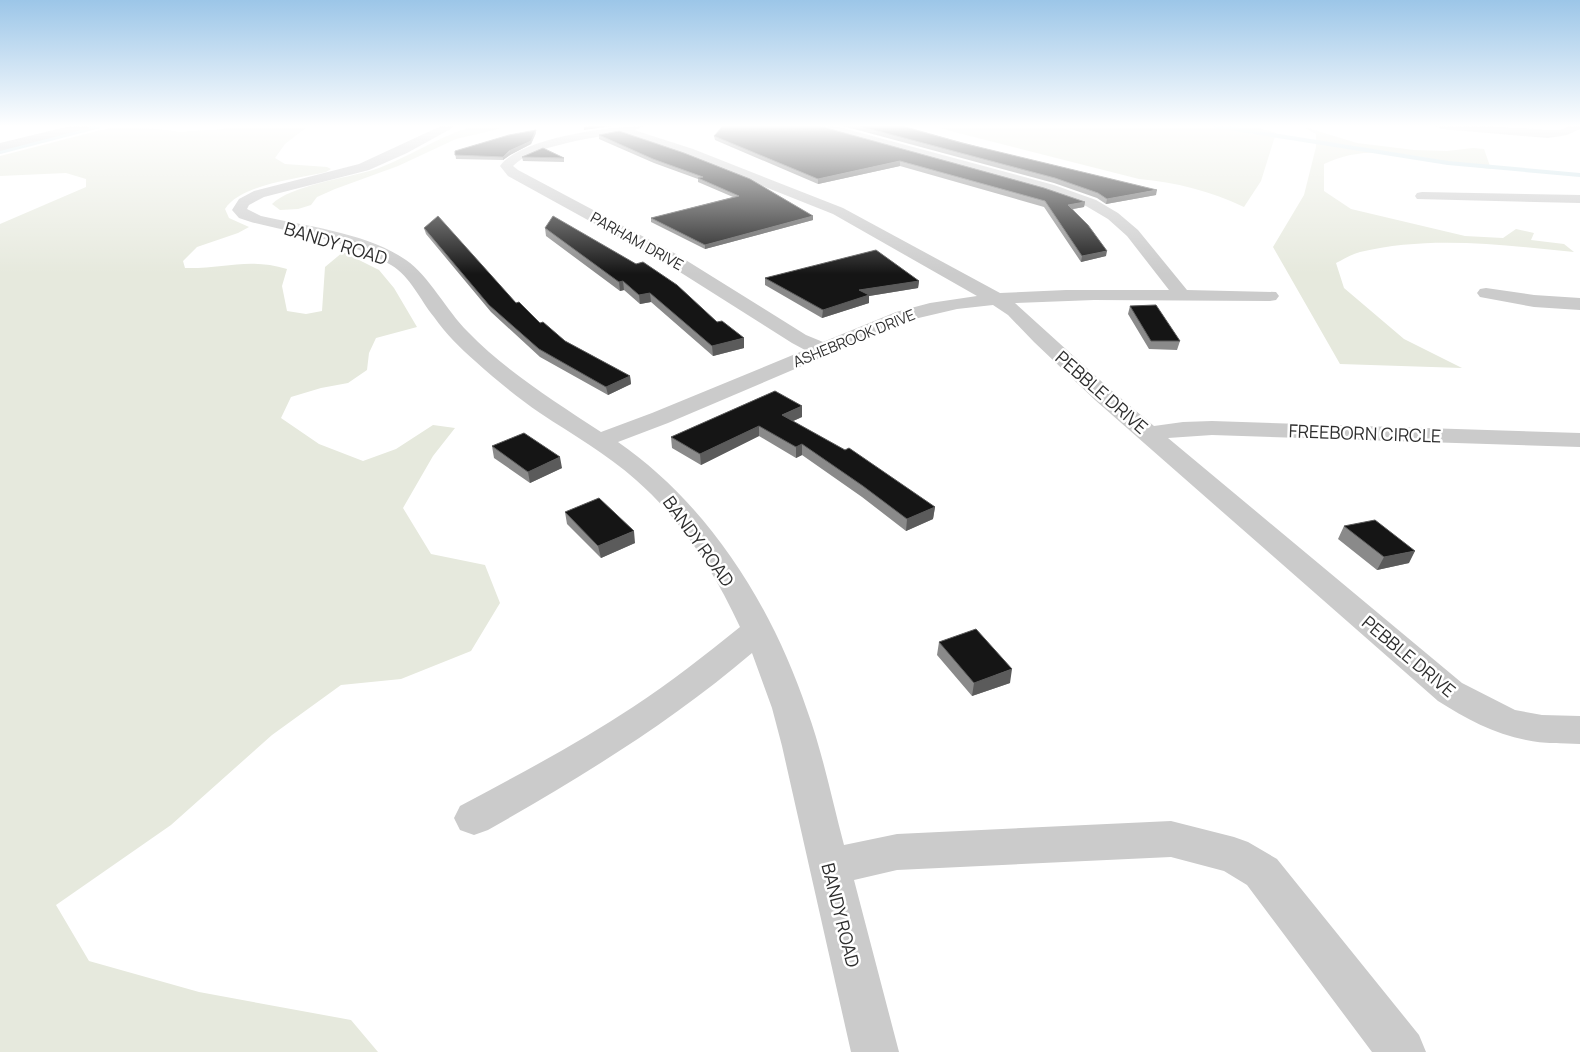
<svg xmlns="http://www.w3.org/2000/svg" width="1580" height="1052" font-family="Manrope,sans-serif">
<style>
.green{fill:#e6e9dd}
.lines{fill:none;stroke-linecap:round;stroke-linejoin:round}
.stream{stroke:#cbe1e7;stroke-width:4}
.minor{fill:#cbcbcb;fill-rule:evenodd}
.wall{fill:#8a8a8a}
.shaded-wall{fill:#5b5b5b}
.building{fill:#151515;stroke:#5b5b5b}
.labels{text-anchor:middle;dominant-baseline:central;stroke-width:5;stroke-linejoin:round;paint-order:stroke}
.far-street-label{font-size:15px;fill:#2e2e2e;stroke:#fff}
.street-label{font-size:18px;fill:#2e2e2e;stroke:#fff}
</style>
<rect width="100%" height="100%" fill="#fff"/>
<!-- green -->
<path class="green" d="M233,126H308L285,144L275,158L285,164L327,167L331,169L326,172C297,179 241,184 225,209L229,218L249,227L238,233L197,247L183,261L185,268C223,269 249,257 287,269L282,286L287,311L306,314L322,311L325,267L343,252L379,270L394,288L417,327L376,338L369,353L367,370L348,383L321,388L291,397L281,418L319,444L363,461L396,449L433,425L455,428L433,456L403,508L431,554L485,565L500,603L471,651L401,679L341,685L272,735L171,825L56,905L89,961L199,992L351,1020L378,1052H0V224L86,187V179L66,173L0,176V156L113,127L159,129L180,132L222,129Z
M476,126H511L456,139L398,166L335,189L317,197L311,205L298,209L280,210L272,204C290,186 346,178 373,170C409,158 439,135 476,126Z
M931,126H1253L1276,133L1261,181L1244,207C1210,191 1176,182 1139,179Z
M1301,126L1357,143L1414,150L1447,151L1473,148L1484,149L1491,169C1436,163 1376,138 1324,164V191L1351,209L1465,236L1503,238L1516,229L1534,233L1531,240L1564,244L1574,252C1504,245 1430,235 1360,252C1352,254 1344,259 1336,263L1344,288L1404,339L1462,368L1340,364L1273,247L1304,195L1316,147V134Z"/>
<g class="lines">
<!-- stream -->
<path class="stream" d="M1216,126L1448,163L1580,175
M0,152L100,126"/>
<!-- minor -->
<path class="minor" d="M70,126H91L89,128L0,151V143Z
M441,126H456L407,153L369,170L264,197L249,205L247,209L261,216C306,226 367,233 406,260C430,277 446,310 468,332C507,372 554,401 601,432L652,413L805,350L792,343L664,262L508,176L500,166C520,138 610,126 645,126L634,130L693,149L843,208L1000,293L1066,290H1169L1127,236L1108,219L1086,206L1044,191L817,128L815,126H835L1054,185L1096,200L1118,213L1138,230L1187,290L1276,292L1279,296L1276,300L1270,301L1094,300L1015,303L1111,390L1154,426L1183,422L1212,421L1580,433V447L1212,435L1168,438L1462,683L1515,710L1542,715L1580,716V744C1562,743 1544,744 1526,740C1494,734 1465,718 1438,701L1095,400L1034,342L1008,315L993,305L957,309L910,320L668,423L618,442C709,505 772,606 807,710C823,754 832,800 844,845L897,834L1171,821L1234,837L1248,842L1277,859L1419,1035L1426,1052H1372L1247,885L1224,871L1171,857L897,870L854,880L899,1052H851L782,746L772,708L752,653C670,723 581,777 488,830L474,835L460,830L454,818L460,806C518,775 577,744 633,707C670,683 705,655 740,627C715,573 682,520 636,480C607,454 573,435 540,413C518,398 496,380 475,361C460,348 446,334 434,317C420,300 411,277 391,265C349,240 297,234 251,222L239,218L232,210L239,199L254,191L359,164ZM620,133L685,155L833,214L977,296L930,303L896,312L823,342L806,335L676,254L518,170L513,166C532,146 592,138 620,133Z
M1435,126H1490L1548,130H1561L1568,126H1580V129L1567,135L1548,138L1441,129Z
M1422,192L1580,195V203L1417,199L1415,196L1417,193Z
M1486,288L1534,295L1580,298V310L1534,307L1480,297L1477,293L1480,289Z"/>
</g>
<!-- wall -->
<path class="wall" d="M819,126L1085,202L1084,207L1073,209L1106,256L1081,262L1044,207L900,166L818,184L715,140L714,136Z
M843,126H902L1156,195L1106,204L1097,198L1054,183Z
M536,130V133L531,144L510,155L503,160L456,159L455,151Z
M599,135L813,216V220L705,249L651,222V218L733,197L698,182V179L654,163L599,139Z
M522,157L564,158V162L523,161Z
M424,228L540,323L565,341L630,376L631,384L608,395L540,357L491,312L426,234Z
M545,228L744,348L713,356L651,302L640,304L624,290L620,291L546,236Z
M765,278L919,281L918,288L869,296V303L822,318L765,285Z
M1130,306L1180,341L1177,350L1149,349L1128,314Z
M802,417L793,421L935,507L933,519L906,531L862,497L802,455L796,458L759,436L701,465L672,448L671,437Z
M492,446L562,468L530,483L494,458Z
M565,512L635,543L601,558L567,524Z
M1344,526L1409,563L1377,570L1338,539Z
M939,642L1010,683L972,696L937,655Z"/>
<!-- shaded-wall -->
<path class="shaded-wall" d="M588,126H612L584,130V127Z
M536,130V133L531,144L510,155L503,160V157Z
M900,161V166L818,184V179Z
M1157,190L1156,195L1106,204L1107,199Z
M1085,202L1084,207L1067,210L1068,205Z
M813,216V220L705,249V245Z
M1107,251L1106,256L1081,262L1082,256Z
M623,281L624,290L620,291L619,282Z
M919,281L918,288L869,296V303L822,318L823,310L859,290Z
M650,293L651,302L640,304L639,295Z
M744,338V348L713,356L712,346Z
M630,376L631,384L608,395L606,387Z
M802,406V417L782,426V415Z
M759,426V436L701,465L700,454Z
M802,444V455L796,458V447Z
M560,457L562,468L530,483L528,472Z
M935,507L933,519L906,531L907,519Z
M634,531L635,543L601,558L598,546Z
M1415,551L1409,563L1377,570L1384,557Z
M1012,669L1010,683L972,696L974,683Z"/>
<!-- building -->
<path class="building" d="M723,126H819L1044,188L1085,202L1068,205L1088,225L1107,251L1082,256L1045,201L900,161L818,179L714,136Z
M859,126H902L962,143L1157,190L1107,199L1098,193L1055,178Z
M536,130L531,141L509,151L503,157L455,155V151L509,135Z
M619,131L684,153L750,179L813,216L705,245L651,218L739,196L698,178L703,177L653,159L599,135Z
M543,148L564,158L522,157Z
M438,216L516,303L519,302L540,323L543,322L565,341L630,376L606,387L539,349L489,305L424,228Z
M553,216L636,264L643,262L677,285L717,322L722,321L744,338L712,346L650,293L639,295L623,281L619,282L545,228Z
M876,250L919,281L859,290L869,295L823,310L765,278Z
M1156,305L1180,341H1151L1130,306Z
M775,391L802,406L782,415L845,450L849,448L935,507L907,519L863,486L802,444L796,447L759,426L700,454L671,437Z
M524,433L560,457L528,472L492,446Z
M599,498L634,531L598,546L565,512Z
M1375,520L1415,551L1384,557L1344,526Z
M976,629L1012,669L974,683L939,642Z"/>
<!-- sky -->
<linearGradient id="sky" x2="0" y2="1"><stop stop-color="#9cc6e8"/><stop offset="0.46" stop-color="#fff"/><stop offset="1" stop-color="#fff" stop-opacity="0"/></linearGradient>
<rect width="1580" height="274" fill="url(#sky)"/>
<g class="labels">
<!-- far-street labels -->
<g class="far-street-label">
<text transform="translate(637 241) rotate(29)">PARHAM DRIVE</text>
<text transform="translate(854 338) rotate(-22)">ASHEBROOK DRIVE</text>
</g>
<!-- street labels -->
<g class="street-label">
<text transform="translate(336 243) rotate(17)">BANDY ROAD</text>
<text transform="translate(1102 392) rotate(41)">PEBBLE DRIVE</text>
<text transform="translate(1365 433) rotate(2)">FREEBORN CIRCLE</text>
<text transform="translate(699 541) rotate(54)">BANDY ROAD</text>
<text transform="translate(1409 656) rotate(40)">PEBBLE DRIVE</text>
<text transform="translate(841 915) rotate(76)">BANDY ROAD</text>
</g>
</g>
</svg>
